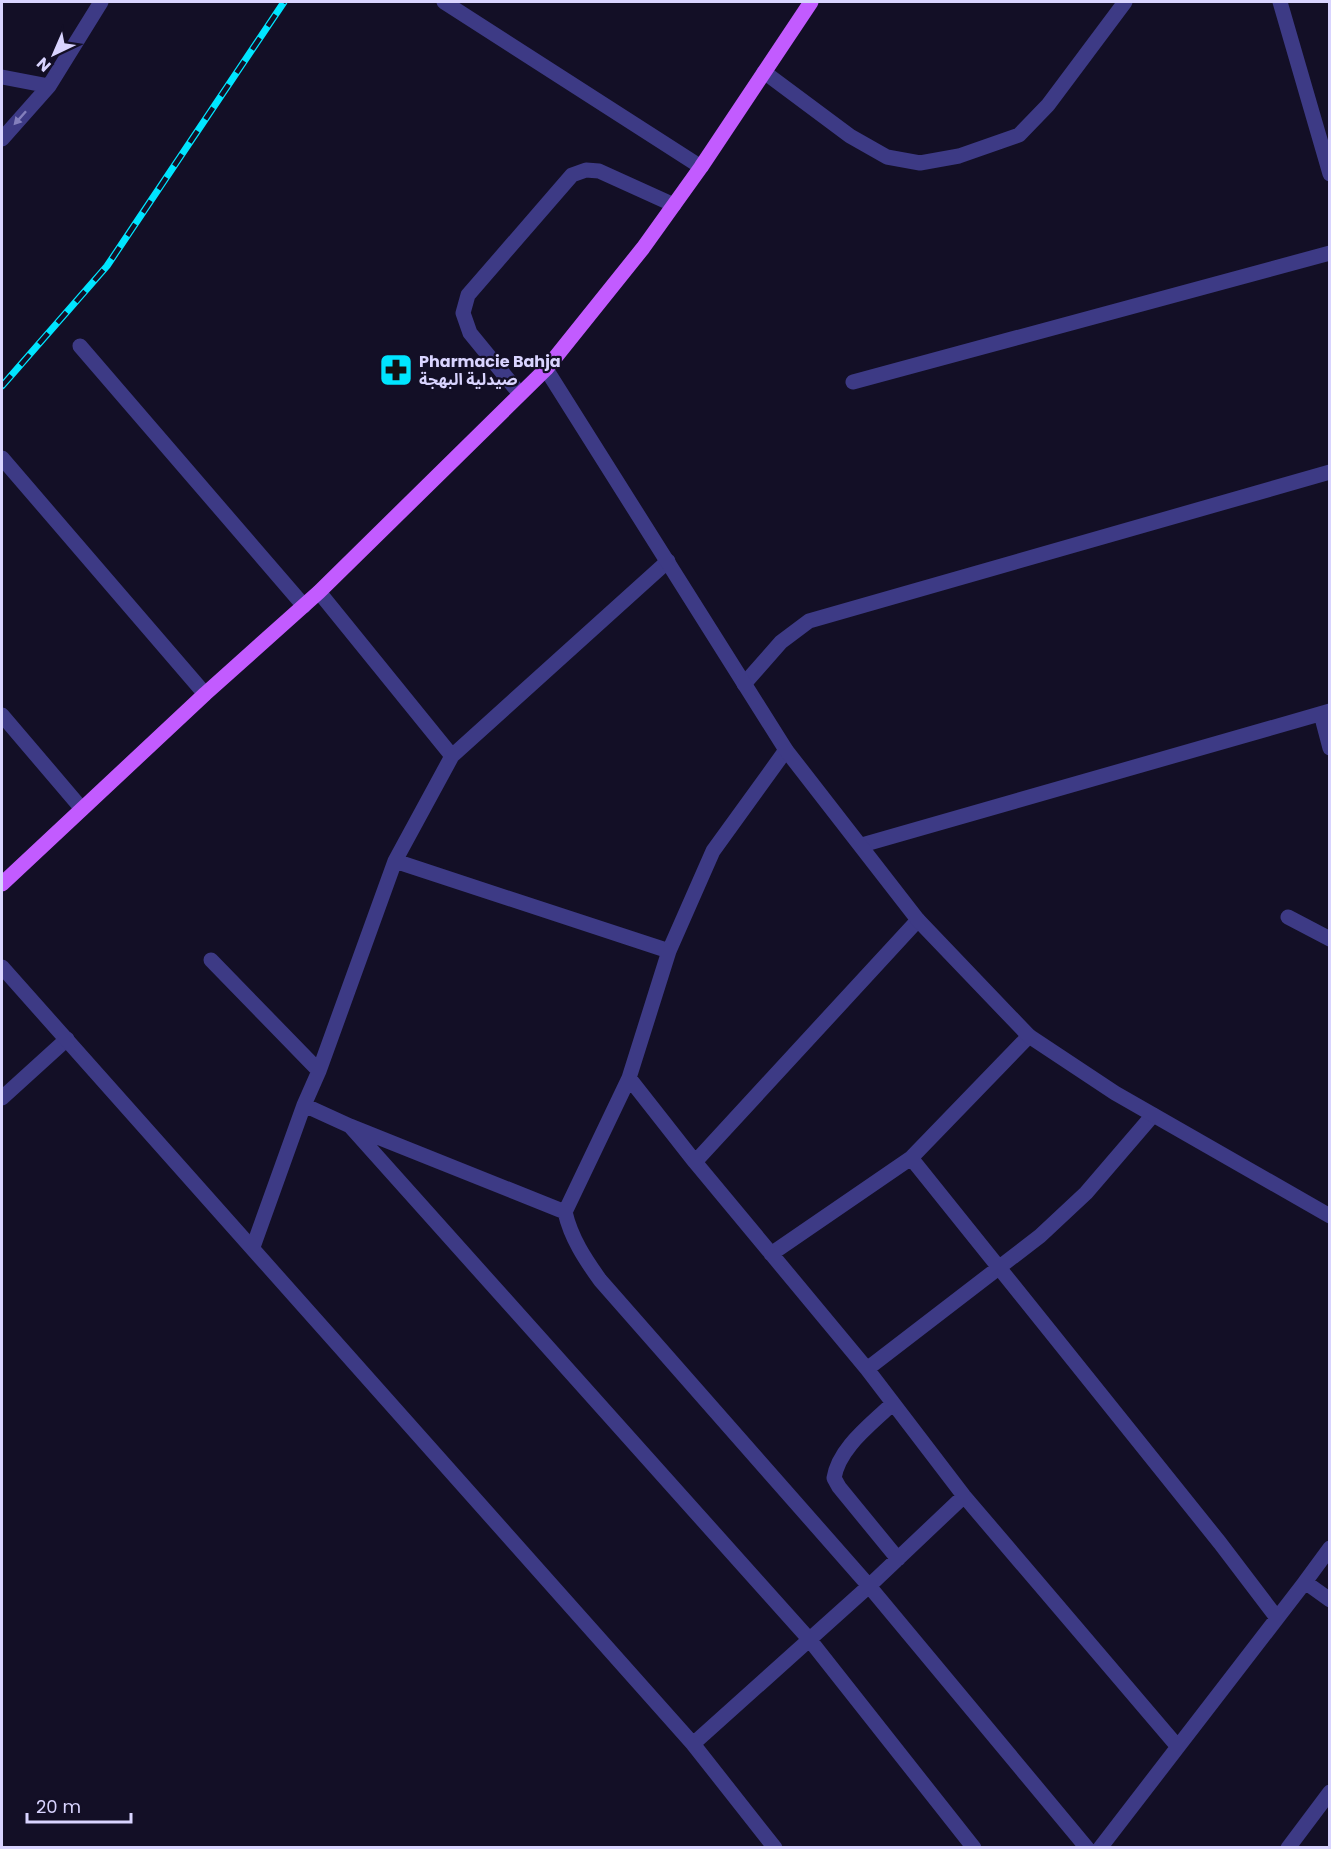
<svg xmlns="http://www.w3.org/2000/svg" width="1331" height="1849" font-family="Poppins,'Noto Sans Arabic',sans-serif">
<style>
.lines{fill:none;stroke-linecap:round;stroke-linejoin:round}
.service{stroke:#3d3a85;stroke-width:15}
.minor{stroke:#3d3a85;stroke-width:15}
.tertiary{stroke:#3d3a85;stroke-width:15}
.primary{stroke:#c25bff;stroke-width:15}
.rail-casing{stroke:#00e5ff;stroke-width:7}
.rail{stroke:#130f26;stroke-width:4.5;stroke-dasharray:14;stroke-linecap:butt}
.oneway{fill:#837fbc}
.labels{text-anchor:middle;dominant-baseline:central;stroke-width:4.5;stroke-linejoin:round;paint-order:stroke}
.poi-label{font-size:16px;font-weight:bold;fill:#d9d4ff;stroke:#130f26;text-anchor:start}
</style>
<rect width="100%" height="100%" fill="#130f26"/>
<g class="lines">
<!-- service -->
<path class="service" d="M520,394L470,333L463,313L468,295L572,175L586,170L599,171L674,205
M2,1098L67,1039"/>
<!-- minor -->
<path class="minor" d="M444,2L701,167
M1280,2L1330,174
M764,72L850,136L887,157L920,163L959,156L1019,135L1048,105L1125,2
M2,77L49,86
M2,139L49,86L101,2
M80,346L304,606
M853,382L1330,253
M2,458L205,694
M319,592L452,756
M744,684L781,642L809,621L1330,472
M1321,714L1330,748
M2,715L82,809
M862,845L1330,711
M395,861L669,951L713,851L786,750
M1288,917L1330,939
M211,960L319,1071
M2,967L693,1744L775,1848
M1029,1036L911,1158L1220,1543L1277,1618
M629,1078L695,1162L867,1369L964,1496L1178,1747
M304,1105L350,1126L565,1212L629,1078L669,951
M350,1126L809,1639L974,1848
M695,1162L918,920
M565,1212C571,1238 585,1259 600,1280L869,1586L1087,1848
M253,1247L304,1105L319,1071L395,861L452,756L668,561
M771,1254L911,1158
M867,1369L1040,1236L1086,1193L1153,1115
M893,1403C872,1424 839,1447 834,1478L839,1487L898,1559
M1305,1582L1330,1548
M693,1744L869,1586L964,1496
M1100,1848L1305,1582L1330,1600
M1288,1848L1330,1792"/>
<!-- tertiary -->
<path class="tertiary" d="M546,369L786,750L918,920L1029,1036L1115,1093L1330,1216"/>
<!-- primary -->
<path class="primary" d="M2,884L205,694L319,592L546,369L643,248L701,167L811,2"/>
<defs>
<path id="rail" d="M2,386L107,266L284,2"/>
</defs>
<!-- rail casing -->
<use href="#rail" class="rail-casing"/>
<!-- rail -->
<use href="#rail" class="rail"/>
</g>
<!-- one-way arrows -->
<defs><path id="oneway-solid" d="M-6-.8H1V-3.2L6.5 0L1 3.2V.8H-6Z" transform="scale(1.5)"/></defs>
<use class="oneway" href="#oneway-solid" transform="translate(20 118) rotate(132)"/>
<!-- icons -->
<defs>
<symbol id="pharmacy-square" viewBox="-11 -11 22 22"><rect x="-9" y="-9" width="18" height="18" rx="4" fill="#00e5ff" stroke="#130f26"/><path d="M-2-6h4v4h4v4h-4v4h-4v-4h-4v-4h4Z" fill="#111"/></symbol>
</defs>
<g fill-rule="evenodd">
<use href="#pharmacy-square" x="377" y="351" width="38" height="38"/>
</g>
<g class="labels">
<!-- poi labels -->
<g class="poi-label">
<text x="419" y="361">Pharmacie Bahja<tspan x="419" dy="18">صيدلية البهجة</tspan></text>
</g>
</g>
<!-- border -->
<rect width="1331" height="1849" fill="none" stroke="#d9d4ff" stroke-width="6"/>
<!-- north arrow -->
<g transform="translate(54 54) rotate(224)" stroke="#130f26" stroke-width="4.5" paint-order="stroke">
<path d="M0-4.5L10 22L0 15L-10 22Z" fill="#d9d4ff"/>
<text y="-9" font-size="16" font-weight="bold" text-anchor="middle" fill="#d9d4ff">N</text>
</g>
<!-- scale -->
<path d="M27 1813v9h104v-9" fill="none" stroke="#d9d4ff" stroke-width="3"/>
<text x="36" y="1813" font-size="18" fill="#d9d4ff" stroke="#130f26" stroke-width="4.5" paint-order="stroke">20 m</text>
</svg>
